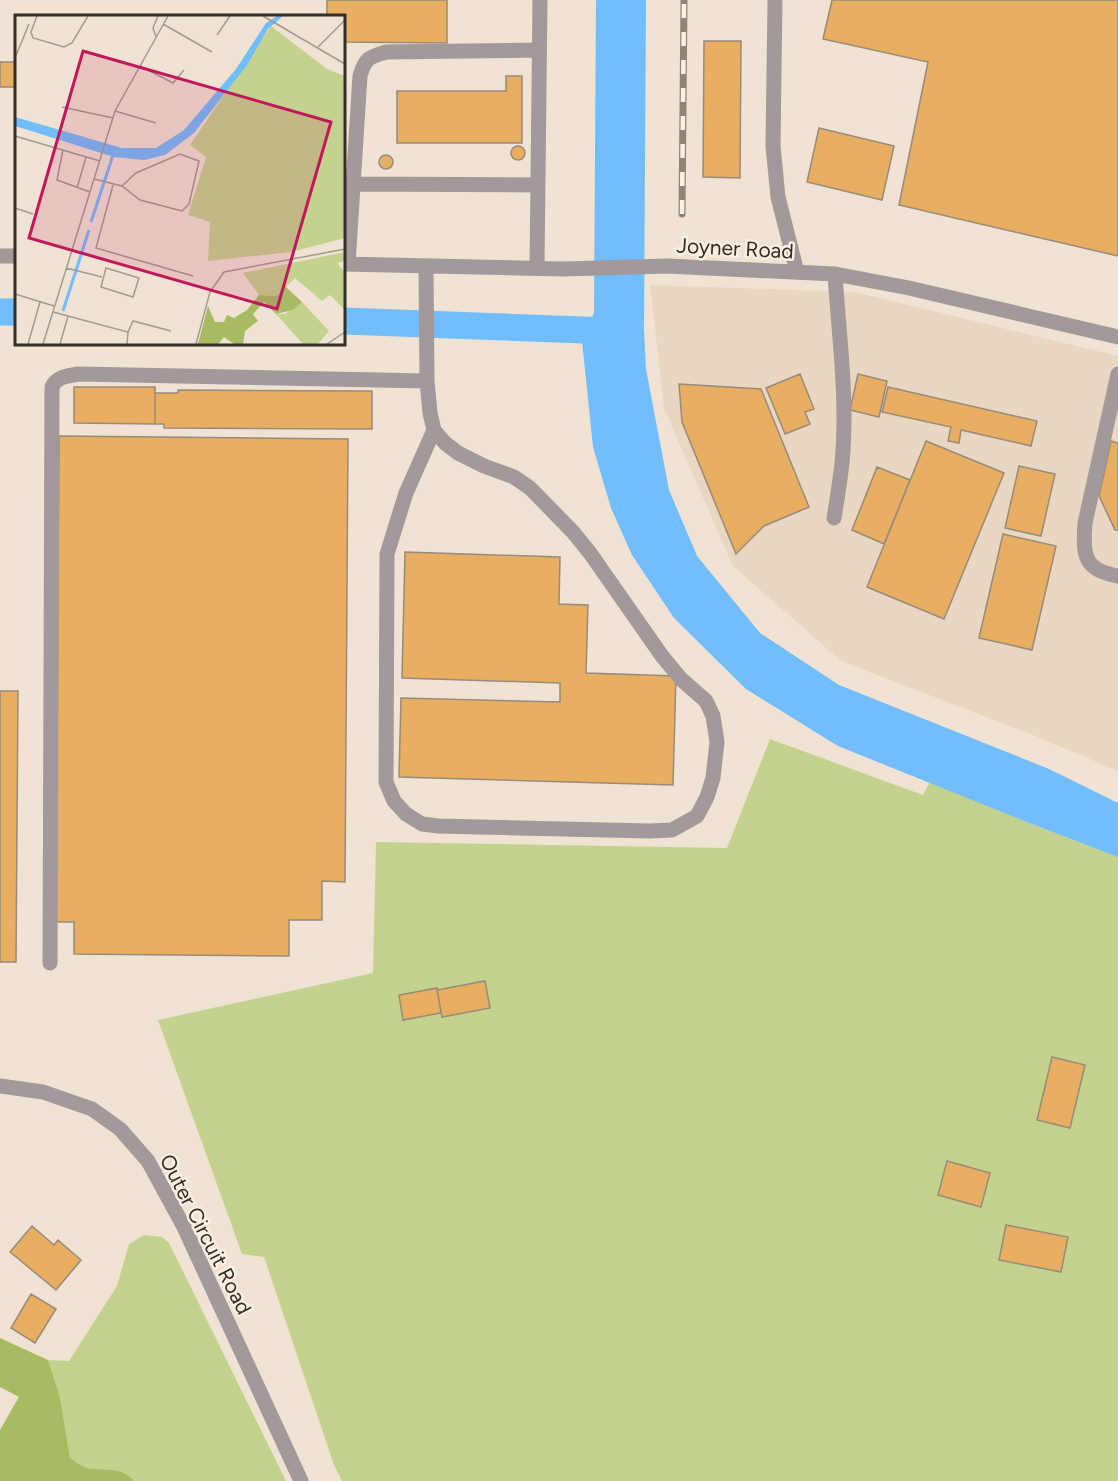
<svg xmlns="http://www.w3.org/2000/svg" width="1118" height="1481" font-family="Figtree,sans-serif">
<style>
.built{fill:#e9d7c2}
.green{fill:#c3d38d}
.forest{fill:#a7bb62}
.water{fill:#72bdfb}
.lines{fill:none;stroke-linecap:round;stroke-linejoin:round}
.canal{stroke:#72bdfb;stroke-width:27}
.building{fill:#e8ae61;stroke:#978b7d;stroke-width:1.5}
.minor{stroke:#a2999a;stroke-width:15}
.rail-casing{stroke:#8e857a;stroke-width:7}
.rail{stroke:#fdf0e0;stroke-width:4.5;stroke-dasharray:14;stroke-linecap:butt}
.labels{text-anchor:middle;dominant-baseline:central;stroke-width:5;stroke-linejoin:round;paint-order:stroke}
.street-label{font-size:21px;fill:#322d27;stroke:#fdf0e0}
.inset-river{fill:none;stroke:#72bdfb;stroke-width:3}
.inset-road{fill:none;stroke:#a49a8e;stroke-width:1.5}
.view{fill:#c2185b;fill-opacity:0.15;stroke:#c2185b;stroke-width:3}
.inset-edge{fill:none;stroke:#322d27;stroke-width:3}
</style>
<rect width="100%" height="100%" fill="#f0e3d3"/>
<!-- built -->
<path class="built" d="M650,285L855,292L1118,356V771L1033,735L841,661L733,566L664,408Z"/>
<!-- green -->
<path class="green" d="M770,739L923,795L930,782L1024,821L1118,857V1481H342L334,1465L264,1257L242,1254L158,1020L373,973L376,842L727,848Z
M144,1235L162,1237L169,1243L286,1481H134C123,1466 103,1471 87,1468C81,1466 75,1461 70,1458L60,1397L48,1360L69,1361L117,1286L129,1244Z"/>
<!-- forest -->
<path class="forest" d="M0,1338L48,1360L60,1397L70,1458C75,1461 81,1466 87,1468C103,1471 123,1466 134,1481H0V1430L19,1397L0,1387Z"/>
<!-- water -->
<path class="water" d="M596,0H646L644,328L646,369L669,490L697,556L760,633L839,685L1049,769L1118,803V857L1024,821L838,746L746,689L674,618L632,555L611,508L593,447L582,341L587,321L591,319L594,313Z"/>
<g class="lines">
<!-- canal -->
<path class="canal" d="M0,312H16
M344,321L611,331"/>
</g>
<!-- building -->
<path class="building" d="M327,0H447V43L344,42V16H327Z
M832,0H1118V256L899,205L928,62L823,39Z
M704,41H741L740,178L703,177Z
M0,62H16V87H0Z
M506,76H522V143H397V91H506Z
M819,128L894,146L882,200L807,182Z
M511 153a7 7 0 1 1 14 0a7 7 0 1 1-14 0Z
M379 162a7 7 0 1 1 14 0a7 7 0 1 1-14 0Z
M800,374L814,409L805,412L810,424L785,434L766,388Z
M858,374L887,381L879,417L850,410Z
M679,384L761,389L809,507L764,526L736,554L682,422Z
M74,387H155V424L74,423Z
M888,387L1037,421L1031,446L961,430L959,443L948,441L951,427L882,412Z
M178,390L372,391V429L164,428V424H155V393H178Z
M59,436L348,439L345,882L322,881V920H289V956L74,954V922H56Z
M926,441L1004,473L944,619L867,587Z
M1111,441L1118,443V530H1115L1099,496Z
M1019,466L1055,474L1041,536L1005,528Z
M877,467L910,480L884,544L852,530Z
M1003,534L1056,546L1032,650L979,638Z
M405,552L560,557L559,604L588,605L586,673L676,676L673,785L399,777L401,698L560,702V683L402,678Z
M0,691H18L16,962H0Z
M485,981L490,1008L442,1017L437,990Z
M437,988L441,1013L403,1020L399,995Z
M1052,1057L1085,1065L1070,1128L1037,1120Z
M947,1161L990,1173L981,1207L938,1195Z
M1006,1225L1068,1237L1061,1272L999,1260Z
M32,1226L54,1245L58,1240L81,1260L56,1290L10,1252Z
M31,1294L56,1309L35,1343L11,1328Z"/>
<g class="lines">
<!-- minor -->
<path class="minor" d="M775,0L773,146L778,197L797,272
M353,184L538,185
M0,256H16
M344,264L562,269L667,266L835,274L909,288L1118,337
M348,264L360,76C365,58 369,57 386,52L539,50
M426,266L427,381L430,413L434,430L445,443L458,453L484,466L514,477L530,488L573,532L590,553L662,656L681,679L706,701L713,716L717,742L713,778L707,797L697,816L672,830L650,831L438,826L422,824L406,814L394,801L386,782L387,554L406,493L434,430
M537,268L540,0
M1118,374L1085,523C1083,555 1083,570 1118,576
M834,518C837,500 840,481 842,463C848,401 839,337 835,274
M50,963L52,387C57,376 68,376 79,374L427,381
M0,1086L43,1092L92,1109L120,1129L148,1161L184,1227L301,1481"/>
<defs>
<path id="rail" d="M682,214L684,0"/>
</defs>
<!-- rail casing -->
<use href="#rail" class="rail-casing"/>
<!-- rail -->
<use href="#rail" class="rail"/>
</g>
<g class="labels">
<!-- street labels -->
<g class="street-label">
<text transform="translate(735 248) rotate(3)">Joyner Road</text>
<text transform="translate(206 1234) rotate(63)">Outer Circuit Road</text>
</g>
</g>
<!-- overview -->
<g transform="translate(15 15)">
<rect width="330" height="330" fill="#f0e3d3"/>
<path d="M256,11L312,54L330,61V223L276,237L193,246L195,207L173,200L191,142L175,130ZM330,237V246L322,248L330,257V295L315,280L307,286L280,263L262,281L244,280L228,258ZM287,287L314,316L303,329H288L261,299H270Z" fill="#c3d38d"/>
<path d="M270,271L287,287L278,295L261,299L249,287L238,299L243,306L230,316L228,329H219L209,322L203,329H183L193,291L200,307H209L212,300L219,303L232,295L244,280L262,281Z" fill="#a7bb62"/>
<path d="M262,1H268L253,14L232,50L179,118L150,140L129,145L99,142L0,111V102L107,133H141L169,115L221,54L251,8Z" fill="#72bdfb"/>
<path class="inset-river" d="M76,207L99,137M48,296L74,215"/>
<path class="inset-road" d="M22,1L16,17L18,23L49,32L57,28L73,1M248,1L330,49M148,9L197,37M202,20L215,1M141,22L138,13L143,1M303,32L330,5M0,43L14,9M125,51L158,68L169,55M47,92L98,103M100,96L141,108M0,121L85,146M48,135L42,165L75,177M79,164L107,171L125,185L167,196L174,189L184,146L165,139L121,158L107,171M98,170L81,233L178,261M62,173L71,142M0,193L18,199M51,253L87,262M91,253L124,263L118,282L86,272ZM0,279L39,291M38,297L113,317L112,329M113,317L118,306L156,316M13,329L25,287M28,329L100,96L153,1M45,329L53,301M181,329L195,277L209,257L330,234M312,329L330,317"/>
<path class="view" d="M68,36L316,107L262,294L14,223Z"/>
<rect width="330" height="330" class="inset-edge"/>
</g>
</svg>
